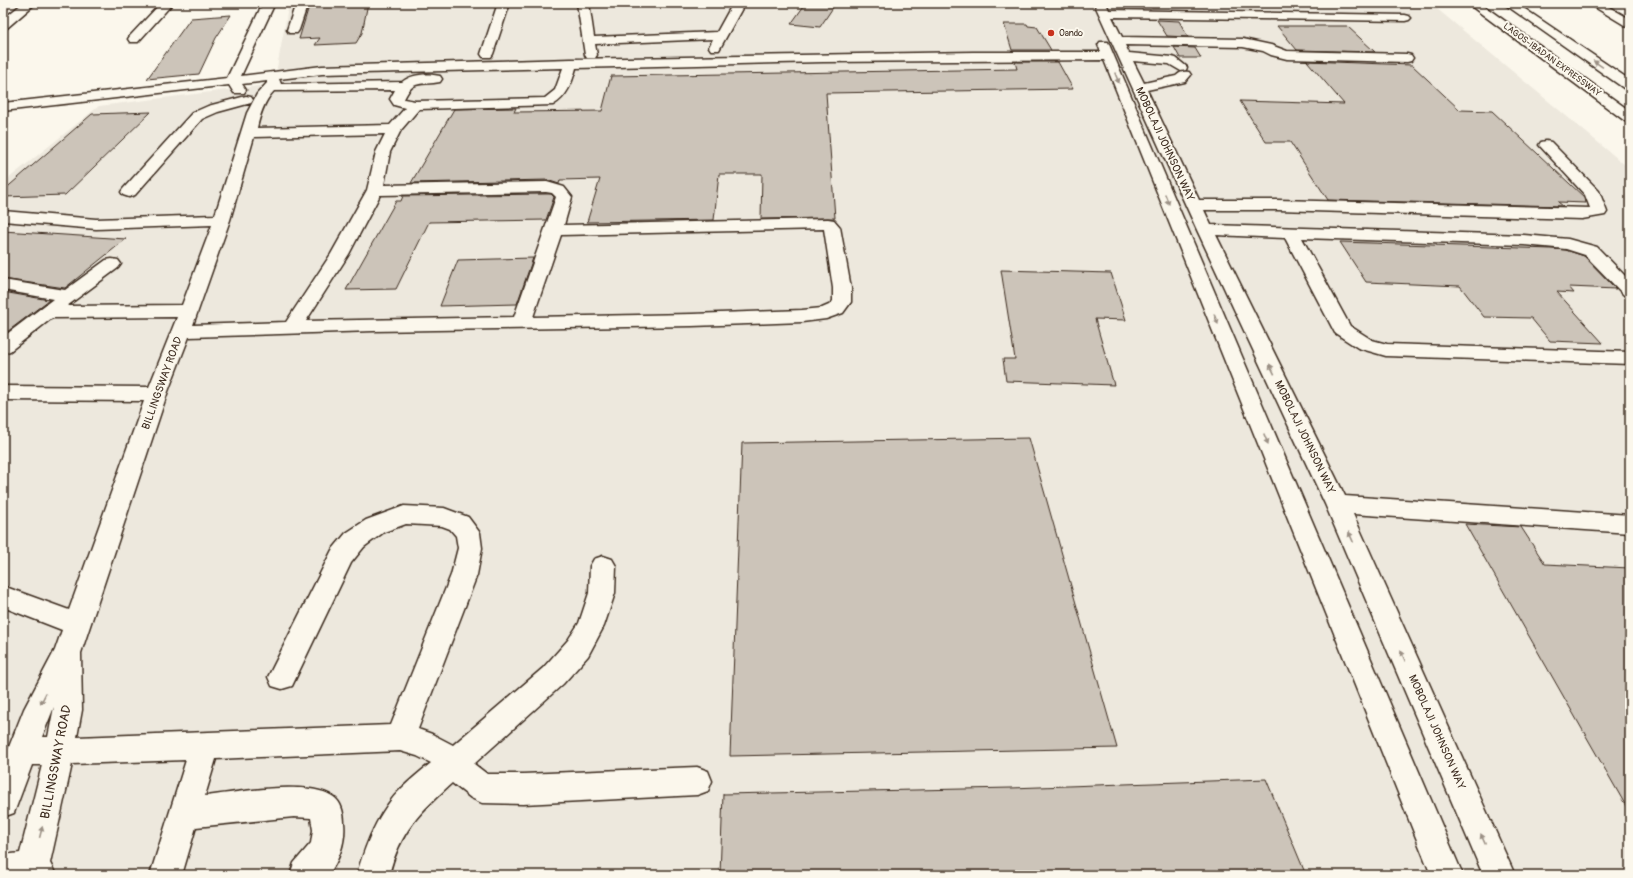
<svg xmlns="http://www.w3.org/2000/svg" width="1633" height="878" font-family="Pangolin,sans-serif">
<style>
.built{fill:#ede8dd}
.building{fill:#ccc4b9;stroke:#3b2a1e}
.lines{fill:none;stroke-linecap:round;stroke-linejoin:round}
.minor-casing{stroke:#3b2a1e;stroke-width:3}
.highway-casing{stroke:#3b2a1e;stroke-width:3}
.minor{fill:#fbf7ec;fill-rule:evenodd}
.highway{fill:#fbf7ec;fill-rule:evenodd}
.oneway{fill:#9b9085}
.poi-dot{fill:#c8321e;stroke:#fbf7ec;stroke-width:1.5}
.labels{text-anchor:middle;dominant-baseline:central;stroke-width:4;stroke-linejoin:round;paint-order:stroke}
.far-poi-label{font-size:9px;fill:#3b2a1e;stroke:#fbf7ec;text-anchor:start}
.far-street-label{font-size:9px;fill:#3b2a1e;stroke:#fbf7ec}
.street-label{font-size:11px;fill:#3b2a1e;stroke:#fbf7ec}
.near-street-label{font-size:13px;fill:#3b2a1e;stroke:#fbf7ec}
</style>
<rect width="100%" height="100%" fill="#fbf7ec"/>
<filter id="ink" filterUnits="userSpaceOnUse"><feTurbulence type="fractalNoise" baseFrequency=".025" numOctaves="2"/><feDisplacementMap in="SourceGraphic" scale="8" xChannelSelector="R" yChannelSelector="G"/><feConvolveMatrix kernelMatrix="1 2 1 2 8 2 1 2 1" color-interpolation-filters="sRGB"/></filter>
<g filter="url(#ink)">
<!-- built -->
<path class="built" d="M289,3H1430L1630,169V875H3V226L20,215L3,209V183L99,106L274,84Z"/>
<!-- building -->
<path class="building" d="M310,3H368L362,33L356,43L315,45L320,38L299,39Z
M806,3H836L820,27L791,24Z
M231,15L216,38L199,74L147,79L191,18Z
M1157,20L1179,21L1188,37L1167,36Z
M1004,24H1027L1028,26L1037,27L1051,50H1012Z
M1277,26H1347L1375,52L1297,50Z
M1174,47L1195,48L1201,58H1180Z
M1307,61L1412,65L1460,110L1492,111L1585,198L1586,203L1558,202L1563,206L1328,200L1290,142H1266L1240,101L1344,104Z
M1015,62H1058L1073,89L826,93L835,218L761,219L762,174H719L714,220L587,222L600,179L560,180L559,184L547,180L411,183L454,109L516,108L514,112L602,111L611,76L1017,69Z
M151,112L65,195L3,197V191L92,114Z
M546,194H551L554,197L546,220L429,222L396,289L346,290L396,201H401L403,196Z
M3,231L126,239L65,288L3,279Z
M1340,242L1552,249L1566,250L1584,256L1616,289L1569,287L1574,293L1557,292L1603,343L1550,341L1531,318L1484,317L1460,286L1366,282Z
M533,258L517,304L440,306L458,260Z
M1001,270L1111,273L1126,320L1095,319L1114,385L1006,381L1003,359H1015Z
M3,292L49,300L3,335Z
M1029,438L1117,748L730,756L742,443Z
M1465,524L1521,527L1545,564L1630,568V813Z
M1266,779L1306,875H720L723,794L1011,788Z"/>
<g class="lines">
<defs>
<path id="minor" d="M23,3H36L7,28L3,29V19Z
M161,3H173L138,42H130L128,39L130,36Z
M263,3H275L241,76L322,66L571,59L973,52H1101L1098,45L1100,42H1108L1463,875H1431L1104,60L823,62L576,68C572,83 567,97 553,105L419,109L401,130L390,152L384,185L547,182L564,187L572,197L564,225L828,219L834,220L840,227L851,288V302L843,313L826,319L802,322L692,326L373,331L189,337L167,394L81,653L82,710L77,737L391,725L451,575L458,548L456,536L450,529L442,526L406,524L384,532L364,547L351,563L292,686L282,689L272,686L268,677L332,550L346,533L366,520L404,506L444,508L468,517L480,533L482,548L477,575L418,729L432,734L453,745L543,668L568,640L579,623L589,593L590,566L594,559L603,556L612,559L616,566L615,593L604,626L588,656L563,684L474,764L487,774H523L697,767L708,771L712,781L708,791L697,795L523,804L482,803L471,798L452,783C420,812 400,831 389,875H357C365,845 379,810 402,788C411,779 421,771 431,763L417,756L400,751L216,759L205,796C235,793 316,777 337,800C342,805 344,816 344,823C346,841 339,861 328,875H290L294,863L311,843L313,830L311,818L294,817L196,827L182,875H150L186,760L72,764L50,863L56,875H3V855L20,853L42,765H32L14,813L3,817V762L24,709L55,650L62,630L3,607V586L69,610L144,401L3,400V386L149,387L177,317L52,318L10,351L3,353V337L53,299L3,290V280L65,290L106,260L112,259L118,260L121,264L118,268L67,306L182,305L212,225L96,229L3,221V211L96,219L215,215L247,113L257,94L267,83V81L242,84L246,90L244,93H234L229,85L3,111V103L227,78ZM563,68L555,90L545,98L415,101L404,99C414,78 421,86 440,82L442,79L440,76C428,73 411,74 402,82L281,84L279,79L322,74ZM395,90L390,99L394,105L405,108L390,125L257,128C260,115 264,101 274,91ZM385,134L376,152L367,190L331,254L286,322L193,325L230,220L254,137ZM546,192L552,193L556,197L514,317L306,321L349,254L380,195ZM824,229L833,288V301L829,305L822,308L802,310L692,314L533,317L561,235ZM54,707L48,737H42Z
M296,3H308L299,30L297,33H289L287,30Z
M498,3H510L493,54L491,57H483L481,54Z
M577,3H589L594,37L717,32L733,3H745L719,50H711L709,47L713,39L595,44L597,55L595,58H587L585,55Z
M1094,3H1106L1109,10L1405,15L1409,16L1411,18L1409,20L1405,21L1112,17L1122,37L1243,39L1271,45L1287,51L1407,54L1411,55L1413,58L1411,61L1407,62L1287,59L1271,55L1263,51L1243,47L1125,45L1129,53L1172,57L1176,58L1187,67L1186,70L1181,71L1169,64L1133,61L1144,83L1176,76C1180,72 1183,71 1189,72L1191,75L1185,82L1147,90L1199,200H1278L1590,208L1585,195L1539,145L1541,142L1546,141L1551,142L1599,191L1607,212L1605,215L1582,219L1278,210H1204L1211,225L1524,235L1568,239L1597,247L1630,281V297L1624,295L1585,255L1566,249L1524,245L1302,238L1350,326L1372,340L1387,344L1630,352V364L1386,356L1358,348L1335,333L1285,238L1216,235L1345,496L1630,515V533L1353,514L1515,875H1483L1325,504L1197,230Z
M1588,3H1602L1630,19V28L1626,26Z
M246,96L251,97L253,100L251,103L218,112L202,119L135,195L129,197L123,195L121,192L123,189L192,113L208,106Z"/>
<path id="highway" d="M1467,3H1480L1630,111V122L1625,121Z
M1503,3H1516L1630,80V90L1625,89Z"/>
</defs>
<!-- minor casing -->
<use href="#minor" class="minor-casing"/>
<!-- highway casing -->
<use href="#highway" class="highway-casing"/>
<!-- minor -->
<use href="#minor" class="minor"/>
<!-- highway -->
<use href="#highway" class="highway"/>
</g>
<!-- one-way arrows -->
<defs><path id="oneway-solid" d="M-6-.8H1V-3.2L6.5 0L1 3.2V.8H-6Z"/></defs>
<g class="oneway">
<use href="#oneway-solid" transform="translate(1598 64) rotate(-146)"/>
<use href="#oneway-solid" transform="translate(1117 78) rotate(68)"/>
<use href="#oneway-solid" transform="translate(1167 199) rotate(68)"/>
<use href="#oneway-solid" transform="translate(1216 319) rotate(68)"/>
<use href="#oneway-solid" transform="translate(1272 369) rotate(-116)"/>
<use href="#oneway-solid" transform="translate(1266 439) rotate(68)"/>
<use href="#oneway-solid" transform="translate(1351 537) rotate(-114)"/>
<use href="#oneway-solid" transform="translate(1403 656) rotate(-114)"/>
<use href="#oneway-solid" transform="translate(43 699) rotate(117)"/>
<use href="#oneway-solid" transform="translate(41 832) rotate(-76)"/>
<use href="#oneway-solid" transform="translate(1483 839) rotate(-114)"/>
</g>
</g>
<!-- markers -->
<circle class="poi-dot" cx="1051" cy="33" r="4"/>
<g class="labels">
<!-- far-poi labels -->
<g class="far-poi-label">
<text x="1059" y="33">Oando</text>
</g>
<!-- far-street labels -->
<g class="far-street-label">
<text transform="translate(1552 60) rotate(36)">LAGOS-IBADAN EXPRESSWAY</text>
</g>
<!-- street labels -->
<g class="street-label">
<text transform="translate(1165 144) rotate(65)">MOBOLAJI JOHNSON WAY</text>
<text transform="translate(162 383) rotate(-70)">BILLINGSWAY ROAD</text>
<text transform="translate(1305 437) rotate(64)">MOBOLAJI JOHNSON WAY</text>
<text transform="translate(1437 732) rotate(66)">MOBOLAJI JOHNSON WAY</text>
</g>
<!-- near-street labels -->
<g class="near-street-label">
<text transform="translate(56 762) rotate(-79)">BILLINGSWAY ROAD</text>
</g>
</g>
<!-- margin -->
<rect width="1633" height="878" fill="none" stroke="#fbf7ec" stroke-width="16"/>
<rect x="8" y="8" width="1617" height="862" fill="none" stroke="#3b2a1e" stroke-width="1.5" filter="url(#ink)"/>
</svg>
